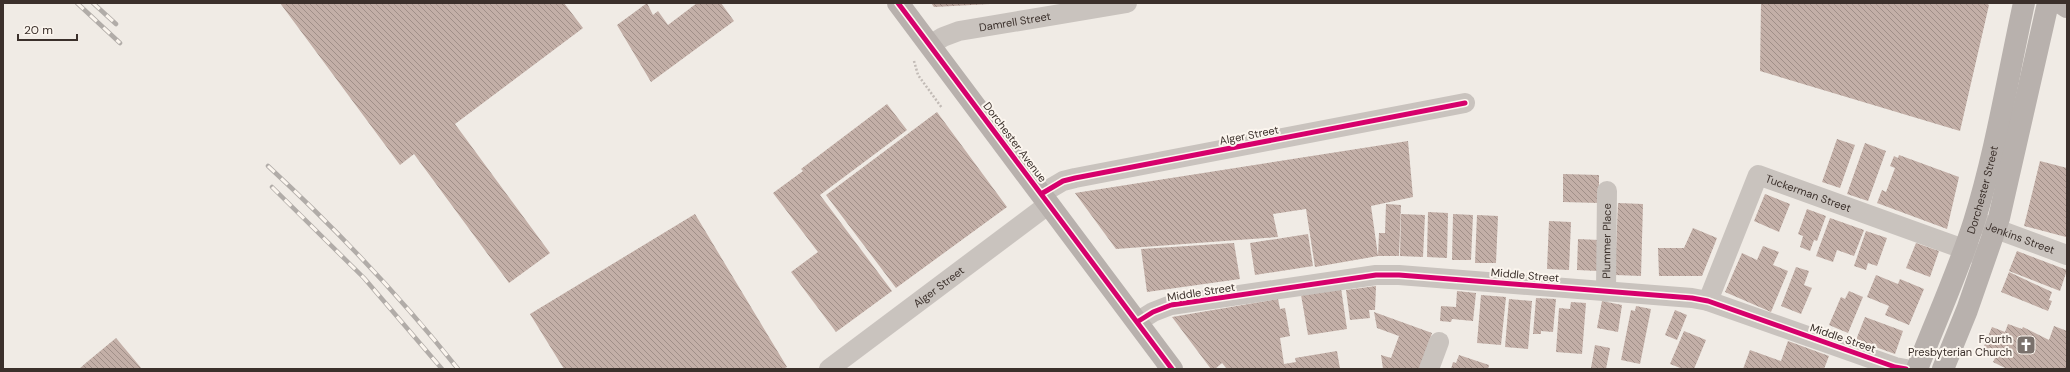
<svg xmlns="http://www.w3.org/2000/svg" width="2070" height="372" font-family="'DM Sans',sans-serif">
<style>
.building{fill:url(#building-back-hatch)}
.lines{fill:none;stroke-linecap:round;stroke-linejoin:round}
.path{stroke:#c2bbb6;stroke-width:2.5;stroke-dasharray:2 2;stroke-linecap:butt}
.minor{stroke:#c9c3be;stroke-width:20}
.major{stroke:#b8b1ad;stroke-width:22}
.rail-casing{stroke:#b1aca8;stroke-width:4.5}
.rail{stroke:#fbf5ee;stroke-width:3;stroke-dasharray:9;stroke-linecap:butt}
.cycleway-casing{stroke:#fbf5ee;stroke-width:8}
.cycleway{stroke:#d6006c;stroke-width:5}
.labels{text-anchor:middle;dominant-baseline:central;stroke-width:4;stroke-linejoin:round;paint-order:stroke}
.street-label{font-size:11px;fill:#3b302b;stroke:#fbf5ee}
.poi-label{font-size:11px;fill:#3b302b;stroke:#fbf5ee;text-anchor:end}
</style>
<defs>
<pattern id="building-back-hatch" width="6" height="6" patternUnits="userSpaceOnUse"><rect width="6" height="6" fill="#c3afa7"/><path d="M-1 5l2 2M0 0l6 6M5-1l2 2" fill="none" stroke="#a08f88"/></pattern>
</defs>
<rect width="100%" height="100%" fill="#f0ebe5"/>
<!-- building -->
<path class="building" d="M280,3H564L583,28L455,124L550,253L509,283L414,154L400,165Z
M647,3L653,15L658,11L668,25L697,3H721L734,21L651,82L617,25Z
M931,3H990V4L934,7Z
M1761,3H1986L1989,5L1960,131L1760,71Z
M887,104L907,130L820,195L892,291L836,332L791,272L818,252L773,193L803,171L801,169Z
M937,112L1007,207L896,288L826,195Z
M1837,139L1855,145L1840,188L1822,182Z
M1408,141L1413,197L1371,206L1378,256L1315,267L1306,209L1273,214L1278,237L1116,249L1075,193Z
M1865,143L1886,151L1868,201L1847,194Z
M1899,155L1959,177L1947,229L1877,203L1882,190L1886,192L1895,168L1890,166L1894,156L1898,158Z
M2040,161L2067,168L2066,237L2024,226Z
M1563,174L1599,175V203L1563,202Z
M1765,194L1790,204L1779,232L1754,221Z
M1618,203L1643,204L1641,276L1615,275Z
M1386,204L1401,205L1399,256H1378L1379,233H1385Z
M1807,209L1826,216L1817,241L1814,240L1810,251L1800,247L1803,236L1798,234Z
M1428,212L1448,213L1447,258L1427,257Z
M695,214L787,367L783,369H564L530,314Z
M1401,214L1425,215L1423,257L1400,256Z
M1453,214L1473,215L1471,260H1452Z
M1477,215L1498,216L1496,263H1475Z
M1830,218L1864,230L1854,256L1837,250L1833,262L1816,256Z
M1549,221L1571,222L1569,270L1547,269Z
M1693,228L1717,238L1702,276H1659L1658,248H1684Z
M1866,231L1887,238L1877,266L1868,263L1866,270L1854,266Z
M1308,234L1313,266L1255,275L1250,243Z
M1578,239L1599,240L1598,271L1577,270Z
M1234,243L1240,279L1147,292L1141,249Z
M1916,243L1939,251L1930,277L1906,268Z
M1763,246L1779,252L1773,265L1788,271L1771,312L1725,292L1742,253L1757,260Z
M2017,251L2067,270L2060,291L2009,271Z
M1796,267L1809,271L1804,285L1812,288L1801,314L1781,306Z
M2009,272L2052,292L2049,300L2052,301L2048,311L2001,292Z
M1876,275L1898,284L1900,279L1924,289L1909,325L1885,315L1889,306L1867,297Z
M1376,286L1375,310H1369L1370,318L1350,320L1346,290Z
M1341,288L1347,329L1308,335L1301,295Z
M1457,291L1476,293L1473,321L1452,319L1451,322L1440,321L1441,306L1456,307Z
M1849,291L1863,297L1848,333L1829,325L1841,297L1845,299Z
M1481,295L1506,297L1501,345L1477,343Z
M1536,298L1556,299L1553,332L1541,331V334H1533Z
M1278,299L1280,309L1285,308L1290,336L1280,338L1284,364L1296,362L1295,358L1337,351L1340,369H1227L1222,363L1215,369H1211L1172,317Z
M1509,299L1532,301L1528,349L1505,347Z
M1602,301L1622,305L1618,332L1597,328Z
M1571,302L1586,303L1582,354L1556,352L1559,308L1570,309Z
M1636,306L1651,309L1640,364L1621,360L1631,310L1635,311Z
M1675,310L1687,315L1677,340L1665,335Z
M1374,312L1432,333L1420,369H1383L1381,355L1391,358L1399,336L1377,328Z
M1865,317L1903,331L1895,354L1856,340Z
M2008,324L2022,329L2023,327L2049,340L2054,326L2067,331V369H2007L1993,362L1996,356L1982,351L1992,327L2005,332Z
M1684,331L1706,340L1694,369H1683L1670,364Z
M116,338L142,369H79L87,362Z
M1788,341L1829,356L1824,369H1743L1750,350L1781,361Z
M1595,345L1610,348L1606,369L1591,368Z
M1459,355L1489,365L1488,369H1451L1453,362L1456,363Z"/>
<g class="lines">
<!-- path -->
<path class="path" d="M914,61L918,75L942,108"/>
<!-- minor -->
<g class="minor">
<path id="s1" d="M930,45L943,37L959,31L1127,3"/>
<path d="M1041,194L1063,181L1075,178L1465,103"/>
<path id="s2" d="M1980,223L2067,255"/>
<path id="s3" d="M1606,292L1607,191"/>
<path id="s4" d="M1708,301L1758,175L1980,255"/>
<path d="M1137,322L1153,312L1171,305L1376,275H1399L1692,298L1708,301L1895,367L1906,369"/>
<path id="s5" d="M829,369L1049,204"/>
<path d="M1429,369L1439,342"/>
</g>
<!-- major -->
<g class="major">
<path d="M898,3L1172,369"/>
<path d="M2061,3L2067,7"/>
<path id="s6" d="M1917,369C1936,320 1958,272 1974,222C1996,151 2008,76 2024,3"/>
<path d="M1943,369L1967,310L1999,218L2048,3"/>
</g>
<defs>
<path id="rail" d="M77,3L120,43
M93,3L116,24
M268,166C336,229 400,296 458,369
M272,187L364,278L442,369"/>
</defs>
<!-- rail casing -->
<use href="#rail" class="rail-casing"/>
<!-- rail -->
<use href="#rail" class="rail"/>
<defs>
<path id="cycleway" d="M898,3L1172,369
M1041,194L1063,181L1075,178L1465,103
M1137,322L1153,312L1171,305L1376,275H1399L1692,298L1708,301L1895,367L1906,369"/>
</defs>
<!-- cycleway casing -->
<use href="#cycleway" class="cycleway-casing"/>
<!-- cycleway -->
<use href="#cycleway" class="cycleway"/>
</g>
<!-- icons -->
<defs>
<symbol id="church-square" viewBox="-11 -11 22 22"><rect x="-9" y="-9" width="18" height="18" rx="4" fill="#7a716c" stroke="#fbf5ee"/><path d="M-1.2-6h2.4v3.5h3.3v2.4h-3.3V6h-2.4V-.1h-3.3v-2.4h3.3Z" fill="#fff"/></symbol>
</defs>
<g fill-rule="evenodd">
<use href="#church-square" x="2015" y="334" width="22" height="22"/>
</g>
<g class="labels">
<!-- street labels -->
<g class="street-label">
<text stroke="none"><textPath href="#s1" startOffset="89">Damrell Street</textPath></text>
<text transform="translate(1249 135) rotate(-11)">Alger Street</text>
<text transform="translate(1015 142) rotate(53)">Dorchester Avenue</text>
<text stroke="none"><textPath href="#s6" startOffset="191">Dorchester Street</textPath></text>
<text stroke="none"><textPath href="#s4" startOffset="189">Tuckerman Street</textPath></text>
<text stroke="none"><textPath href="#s2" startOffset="43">Jenkins Street</textPath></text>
<text stroke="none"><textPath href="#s3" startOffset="51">Plummer Place</textPath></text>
<text transform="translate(1525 275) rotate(5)">Middle Street</text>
<text stroke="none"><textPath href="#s5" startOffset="137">Alger Street</textPath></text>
<text transform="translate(1201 292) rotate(-9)">Middle Street</text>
<text transform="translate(1843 338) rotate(19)">Middle Street</text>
</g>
<!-- poi labels -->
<g class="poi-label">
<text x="2012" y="339">Fourth<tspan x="2012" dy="13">Presbyterian Church</tspan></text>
</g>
</g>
<!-- border -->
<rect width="2070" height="372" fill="none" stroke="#3b302b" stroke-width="8"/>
<!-- scale -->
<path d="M18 34v6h59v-6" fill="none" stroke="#3b302b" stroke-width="2"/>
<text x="24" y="34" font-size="12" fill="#3b302b" stroke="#fbf5ee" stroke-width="3" paint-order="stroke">20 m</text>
</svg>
